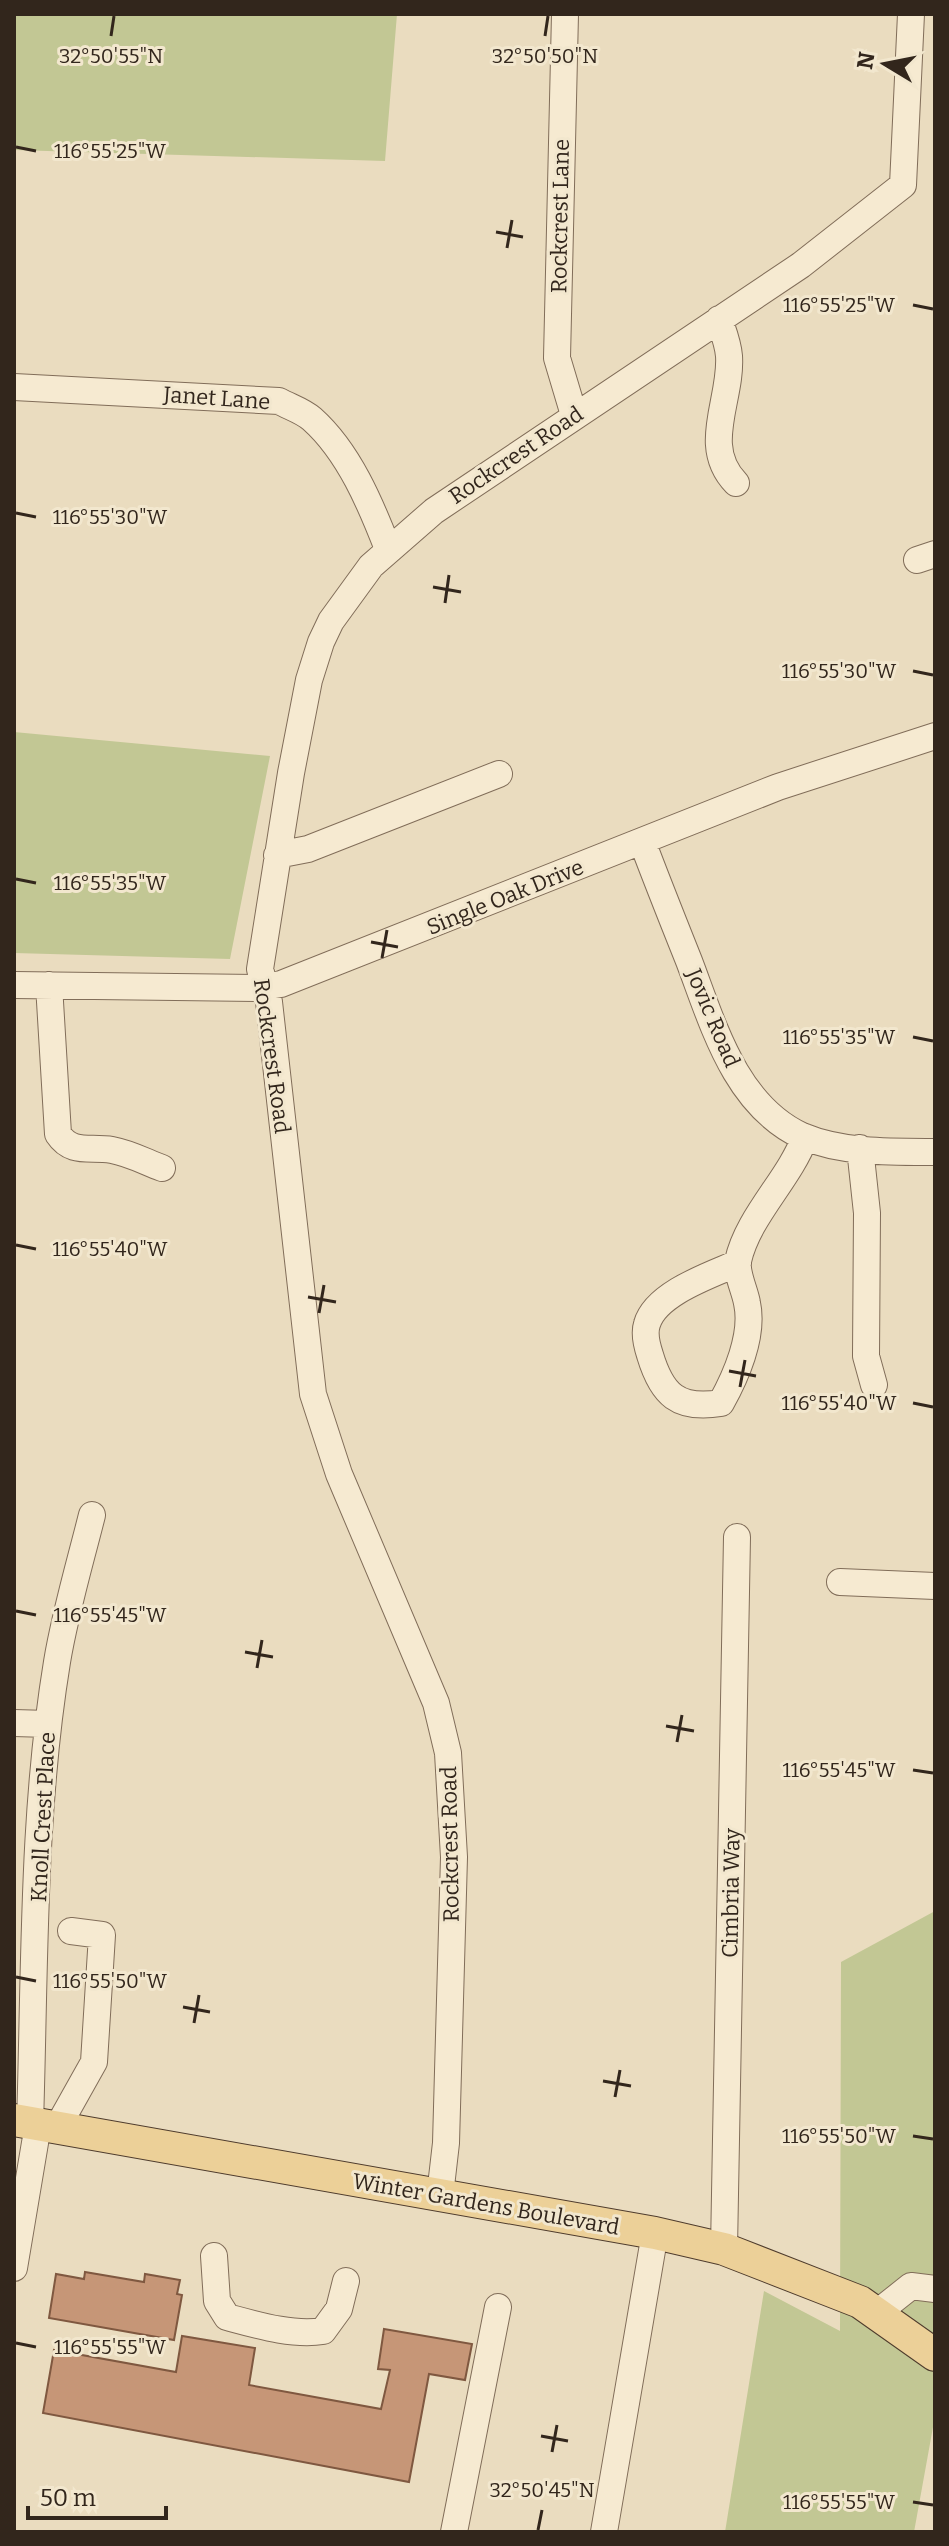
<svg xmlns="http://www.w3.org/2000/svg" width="949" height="2546" font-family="Bitter,serif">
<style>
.green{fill:#c2c794}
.building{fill:#c69677;stroke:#7f5840;stroke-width:2}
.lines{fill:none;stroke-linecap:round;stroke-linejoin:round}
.minor-casing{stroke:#816d59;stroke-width:28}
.major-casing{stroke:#4f3c2d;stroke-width:34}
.minor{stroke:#f6ead1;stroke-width:26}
.major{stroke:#ecd098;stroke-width:32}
.ticks{fill:none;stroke:#32261c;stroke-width:3}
.labels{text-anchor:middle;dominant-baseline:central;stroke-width:6;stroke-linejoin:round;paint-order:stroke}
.street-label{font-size:22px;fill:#32261c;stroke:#f2e7ce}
.ticks-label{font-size:20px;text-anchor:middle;fill:#32261c;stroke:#f2e7ce;stroke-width:6;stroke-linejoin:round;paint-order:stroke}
</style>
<rect width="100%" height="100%" fill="#eadcbf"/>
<!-- green -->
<path class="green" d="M14,14H397L385,161L14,150Z
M14,732L270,756L230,959L14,953Z
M935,1911V2416L914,2532H725L764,2291L840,2331L841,1962Z"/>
<!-- building -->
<path class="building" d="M85,2272L144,2282L145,2274L180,2280L177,2294L182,2295L174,2340L49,2318L56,2274L84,2279Z
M384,2329L472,2344L465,2380L429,2374L409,2482L43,2413L54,2350L176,2372L182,2336L255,2348L249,2385L381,2409L390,2370L378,2369Z"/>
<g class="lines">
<defs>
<path id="minor" d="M565,14L557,358L574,415
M719,319C723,331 728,343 729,356C732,400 700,446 736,483
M14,387L279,401C290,407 303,411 312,419C349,452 371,505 388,549
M917,560L935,554
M642,841C657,881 673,921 689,961C713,1024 735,1105 802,1136C842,1153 892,1152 935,1152
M277,855L308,849L499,774
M14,985L257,988L281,984L778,787L935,736
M49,985L58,1134C72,1155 90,1146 112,1150C129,1153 146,1162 162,1168
M860,1148L867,1213L866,1356L874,1385
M738,1263C711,1275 656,1293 647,1324C644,1333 647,1346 650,1355C662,1395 678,1410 721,1403C736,1376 754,1335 747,1303C745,1291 736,1273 738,1261C748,1216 789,1180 805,1137
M840,1582L935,1586
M14,1723L48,1724
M30,2123C35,1970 32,1814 57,1662C65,1613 80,1563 92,1515
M57,2128L94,2062L102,1935L71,1931
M440,2195L446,2143L454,1857L448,1753L436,1703L339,1474L313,1394L269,1002L260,969L291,773L309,680L321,642L331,621L371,566L434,511L801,265L903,185L911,14
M724,2249L737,1537
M214,2256L217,2301L227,2317C257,2325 293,2336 323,2331L339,2309L346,2281
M14,2268L38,2125
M877,2313L911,2286L935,2289
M454,2532L498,2307
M604,2532L655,2233"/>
<path id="major" d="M14,2120L655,2233L724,2249L860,2302L935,2355"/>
</defs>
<!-- minor casing -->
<use href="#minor" class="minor-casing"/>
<!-- major casing -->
<use href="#major" class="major-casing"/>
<!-- minor -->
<use href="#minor" class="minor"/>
<!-- major -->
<use href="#major" class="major"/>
</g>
<!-- ticks -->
<path class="ticks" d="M111,36L114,16M545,36L548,16M16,147L36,151M496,232L523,237M507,248L512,220M913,305L933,309M16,513L36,517M433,587L461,592M445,603L449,575M913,671L933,675M16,879L36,883M371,942L398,947M382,958L387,930M913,1037L933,1041M16,1245L36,1249M308,1297L336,1302M319,1313L324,1285M729,1371L756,1376M740,1387L745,1360M913,1403L933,1407M16,1611L36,1615M245,1652L273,1657M257,1668L262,1640M666,1726L694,1731M677,1742L682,1715M913,1770L933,1773M16,1977L36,1981M183,2007L210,2012M194,2023L199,1995M603,2081L631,2086M615,2097L620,2070M913,2136L933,2139M16,2343L36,2347M541,2436L568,2441M552,2452L557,2425M913,2502L933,2505M538,2530L542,2510"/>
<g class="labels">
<!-- street labels -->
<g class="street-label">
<text transform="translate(560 216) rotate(-89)">Rockcrest Lane</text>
<text transform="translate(217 398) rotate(4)">Janet Lane</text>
<text transform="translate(516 455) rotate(-34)">Rockcrest Road</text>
<text transform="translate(505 897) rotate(-22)">Single Oak Drive</text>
<text transform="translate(713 1018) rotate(67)">Jovic Road</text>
<text transform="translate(272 1056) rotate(82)">Rockcrest Road</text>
<text transform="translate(43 1817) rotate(-87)">Knoll Crest Place</text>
<text transform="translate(450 1844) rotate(-91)">Rockcrest Road</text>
<text transform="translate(731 1893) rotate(-89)">Cimbria Way</text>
<text transform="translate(486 2204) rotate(10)">Winter Gardens Boulevard</text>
</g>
</g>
<g class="ticks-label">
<text x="111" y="63">32°50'55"N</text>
<text x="545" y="63">32°50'50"N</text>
<text x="110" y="158">116°55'25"W</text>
<text x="839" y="312">116°55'25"W</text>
<text x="110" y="524">116°55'30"W</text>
<text x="839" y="678">116°55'30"W</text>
<text x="110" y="890">116°55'35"W</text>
<text x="839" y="1044">116°55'35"W</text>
<text x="110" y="1256">116°55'40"W</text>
<text x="839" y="1410">116°55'40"W</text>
<text x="110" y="1622">116°55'45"W</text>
<text x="839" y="1777">116°55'45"W</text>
<text x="110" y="1988">116°55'50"W</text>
<text x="839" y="2143">116°55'50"W</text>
<text x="110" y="2354">116°55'55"W</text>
<text x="542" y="2497">32°50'45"N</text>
<text x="839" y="2509">116°55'55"W</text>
</g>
<!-- border -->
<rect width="949" height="2546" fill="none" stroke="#32261c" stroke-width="32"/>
<!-- north arrow -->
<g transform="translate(885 64) rotate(280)" stroke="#f2e7ce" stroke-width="6" paint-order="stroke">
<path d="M0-6L14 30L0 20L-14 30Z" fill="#32261c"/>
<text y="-12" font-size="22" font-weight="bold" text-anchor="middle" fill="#32261c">N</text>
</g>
<!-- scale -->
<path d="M28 2506v12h138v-12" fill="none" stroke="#32261c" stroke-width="4"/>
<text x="40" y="2506" font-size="24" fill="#32261c" stroke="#f2e7ce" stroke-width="6" paint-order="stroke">50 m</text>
</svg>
